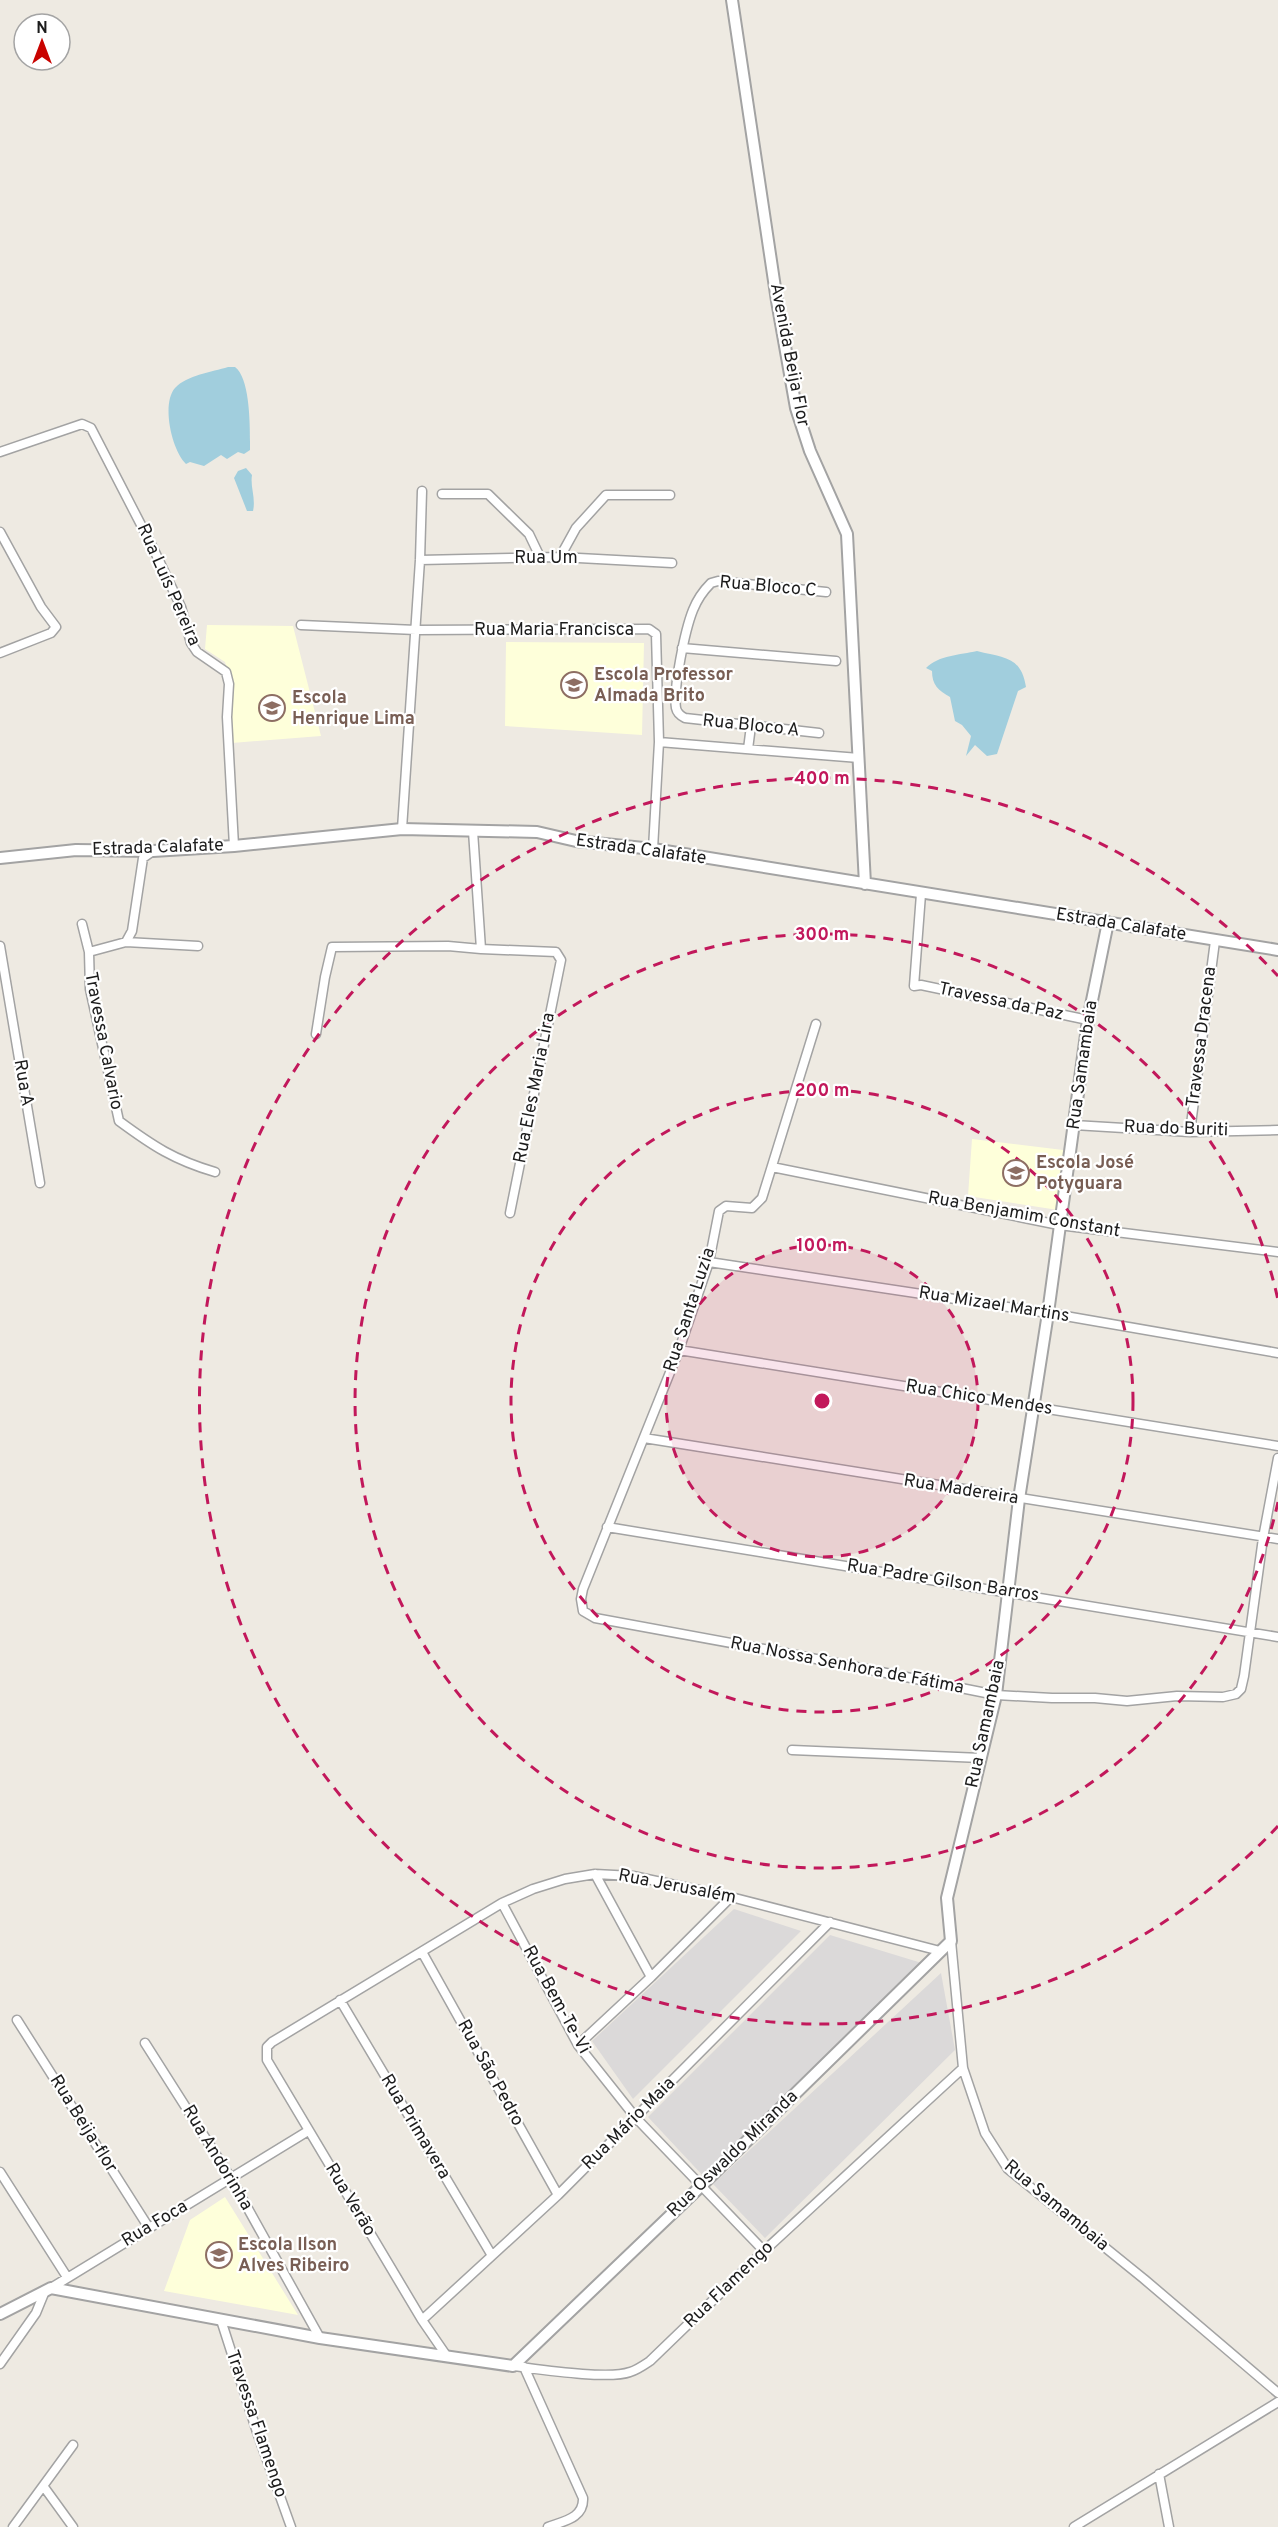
<svg xmlns="http://www.w3.org/2000/svg" width="1278" height="2527" font-family="Overpass,sans-serif">
<style>
.residential{fill:#dbd9d9}
.education{fill:#feffda}
.water{fill:#a1cedd}
.lines{fill:none;stroke-linecap:round;stroke-linejoin:round}
.minor-casing{stroke:#a3a3a3;stroke-width:11}
.tertiary-casing{stroke:#a3a3a3;stroke-width:14}
.minor{stroke:#fff;stroke-width:8}
.tertiary{stroke:#fff;stroke-width:10}
.ring{fill:none;stroke:#c2185b;stroke-width:3;stroke-dasharray:10 8}
.labels{text-anchor:middle;dominant-baseline:central;stroke-width:4.5;stroke-linejoin:round;paint-order:stroke}
.street-label{font-size:18px;fill:#1c1c1c;stroke:#fff}
.education-label{font-size:18px;font-weight:bold;fill:#785e54;stroke:#fff;text-anchor:start}
.centre{fill:#c2185b;stroke:#fff;stroke-width:3}
.ring-label{font-size:18px;text-anchor:middle;font-weight:bold;fill:#c2185b;stroke:#fff;stroke-width:4.5;stroke-linejoin:round;paint-order:stroke}
</style>
<rect width="100%" height="100%" fill="#eeeae2"/>
<!-- residential -->
<path class="residential" d="M734,1909L801,1931L633,2099L592,2041Z
M830,1935L925,1964L706,2179L648,2117Z
M941,1973L955,2050L765,2238L713,2184Z"/>
<!-- education -->
<path class="education" d="M207,625L293,626L321,736L232,743L231,681L225,662L205,649Z
M506,642L644,643L642,735L505,726Z
M972,1139L1063,1150L1058,1210L968,1196Z
M225,2197L298,2315L164,2291L190,2220Z"/>
<!-- water -->
<path class="water" d="M228,367H235C251,379 250,430 250,450L244,454L238,452L227,459L221,455L204,466L190,462L186,464C172,451 161,404 175,388C187,375 212,372 228,367Z
M246,468L252,475C250,487 256,498 253,511H247L234,478L238,471Z
M977,651C1004,658 1021,656 1026,687L1018,691L997,754L987,756L975,745L966,756L971,736L962,725L955,721L950,697C938,690 932,685 932,671L926,668C939,655 960,655 977,651Z"/>
<g class="lines">
<defs>
<path id="minor" d="M0,452L82,424L91,428L154,550L181,607L191,643L197,652L226,672L229,684L227,717L234,846
M442,494H488L529,534L540,557
M0,532L41,607L56,627L51,633L0,653
M560,557L576,528L606,495H670
M420,560L560,557L672,563
M301,625L416,630L649,629L656,634L659,742L653,849
M682,648L836,661
M819,733L685,718C681,716 677,713 676,708C673,688 685,630 693,610C697,600 704,590 711,583L718,581L826,592
M659,742L859,758
M748,749L751,726
M402,829L420,560L422,491
M473,831L481,949L556,952L561,960L510,1213
M153,851L143,858L132,931L126,942L89,952L90,989L119,1121C153,1146 174,1160 215,1172
M921,894L914,986L921,985L1088,1020
M82,924L89,952
M126,942L198,946
M0,946L40,1183
M816,1024L762,1198L752,1208L726,1206L719,1211L709,1262L679,1350L583,1589L581,1599L583,1611L595,1618L791,1654L996,1695L1052,1698H1095L1127,1701L1177,1696L1223,1697L1236,1694L1241,1689L1244,1676L1263,1538L1278,1458
M316,1034L325,977L332,947L448,946L481,949
M1074,1125L1190,1132L1278,1130
M1190,1132L1215,941
M772,1167L1059,1225L1278,1252
M709,1262L1048,1313L1278,1353
M679,1350L1278,1446
M644,1438L1278,1539
M607,1527L1278,1637
M792,1750L981,1758
M595,1874L651,1977
M502,1903L578,2045L636,2118L764,2251
M951,1941L963,2068L985,2133L1008,2169L1144,2279L1278,2393
M422,1952L558,2195
M340,2000L491,2254
M17,2020L149,2228
M145,2043L232,2180L320,2338
M578,2045L651,1977L731,1897
M0,2172L67,2277
M51,2288L308,2131
M221,2320L257,2432L291,2527
M422,2320L558,2195L830,1922
M446,2355L422,2320L267,2060V2047L272,2042L502,1903L533,1889L565,1879L595,1874L633,1876L731,1897L940,1951
M0,2364L36,2313L45,2291
M513,2366C538,2369 608,2380 630,2372C637,2370 644,2365 650,2361L764,2251L963,2068
M524,2367L583,2498C584,2518 564,2521 548,2527
M1159,2474L1169,2527
M44,2487L73,2527
M13,2527L73,2445
M1074,2527L1278,2402"/>
<path id="tertiary" d="M732,0L777,301L796,408L810,451L847,534L865,884
M0,858L76,850L153,851L234,846L402,829L537,832L576,841L653,849L1278,950
M0,2314L51,2288L320,2338L513,2366L701,2186L951,1941L947,1898L996,1695L1019,1499L1048,1313L1088,1020L1108,922"/>
</defs>
<!-- minor casing -->
<use href="#minor" class="minor-casing"/>
<!-- tertiary casing -->
<use href="#tertiary" class="tertiary-casing"/>
<!-- minor -->
<use href="#minor" class="minor"/>
<!-- tertiary -->
<use href="#tertiary" class="tertiary"/>
</g>
<!-- distance rings -->
<circle cx="822" cy="1401" r="156" fill="#c2185b" fill-opacity=".12"/>
<g class="ring">
<circle cx="822" cy="1401" r="156"/>
<circle cx="822" cy="1401" r="311"/>
<path d="M1278 1502A467 467 0 1 1 1278 1300"/>
<path d="M1278 1826A623 623 0 1 1 1278 976"/>
</g>
<!-- icons -->
<defs>
<symbol id="school-ring" viewBox="-11 -11 22 22"><circle r="9.5" fill="#fff" stroke="#8d6e63" stroke-width="1.5"/><path d="M0-5L7-2L0 1L-7-2ZM-4 1L0 2.5L4 1V4Q0 6-4 4Z" fill="#8d6e63"/></symbol>
</defs>
<g fill-rule="evenodd">
<use href="#school-ring" x="559" y="670" width="30" height="30"/>
<use href="#school-ring" x="257" y="693" width="30" height="30"/>
<use href="#school-ring" x="1001" y="1158" width="30" height="30"/>
<use href="#school-ring" x="204" y="2240" width="30" height="30"/>
</g>
<g class="labels">
<!-- street labels -->
<g class="street-label">
<text transform="translate(789 355) rotate(79)">Avenida Beija Flor</text>
<text x="546" y="558">Rua Um</text>
<text transform="translate(168 585) rotate(66)">Rua Luís Pereira</text>
<text transform="translate(768 587) rotate(5)">Rua Bloco C</text>
<text x="554" y="630">Rua Maria Francisca</text>
<text transform="translate(751 726) rotate(6)">Rua Bloco A</text>
<text transform="translate(158 848) rotate(-2)">Estrada Calafate</text>
<text transform="translate(641 850) rotate(8)">Estrada Calafate</text>
<text transform="translate(1121 925) rotate(9)">Estrada Calafate</text>
<text transform="translate(1001 1002) rotate(12)">Travessa da Paz</text>
<text transform="translate(1202 1037) rotate(-83)">Travessa Dracena</text>
<text transform="translate(103 1041) rotate(79)">Travessa Calvario</text>
<text transform="translate(1083 1065) rotate(-82)">Rua Samambaia</text>
<text transform="translate(23 1083) rotate(80)">Rua A</text>
<text transform="translate(535 1088) rotate(-79)">Rua Eles Maria Lira</text>
<text transform="translate(1176 1129) rotate(2)">Rua do Buriti</text>
<text transform="translate(1024 1215) rotate(10)">Rua Benjamim Constant</text>
<text transform="translate(994 1305) rotate(9)">Rua Mizael Martins</text>
<text transform="translate(690 1310) rotate(-72)">Rua Santa Luzia</text>
<text transform="translate(979 1398) rotate(9)">Rua Chico Mendes</text>
<text transform="translate(961 1490) rotate(9)">Rua Madereira</text>
<text transform="translate(943 1581) rotate(9)">Rua Padre Gilson Barros</text>
<text transform="translate(847 1666) rotate(11)">Rua Nossa Senhora de Fátima</text>
<text transform="translate(986 1724) rotate(-78)">Rua Samambaia</text>
<text transform="translate(677 1887) rotate(11)">Rua Jerusalém</text>
<text transform="translate(556 2000) rotate(61)">Rua Bem-Te-Vi</text>
<text transform="translate(490 2073) rotate(61)">Rua São Pedro</text>
<text transform="translate(83 2124) rotate(58)">Rua Beija-flor</text>
<text transform="translate(629 2124) rotate(-45)">Rua Mário Maia</text>
<text transform="translate(415 2127) rotate(59)">Rua Primavera</text>
<text transform="translate(733 2154) rotate(-44)">Rua Oswaldo Miranda</text>
<text transform="translate(217 2158) rotate(59)">Rua Andorinha</text>
<text transform="translate(350 2200) rotate(59)">Rua Verão</text>
<text transform="translate(1056 2206) rotate(40)">Rua Samambaia</text>
<text transform="translate(155 2224) rotate(-31)">Rua Foca</text>
<text transform="translate(729 2285) rotate(-44)">Rua Flamengo</text>
<text transform="translate(256 2424) rotate(71)">Travessa Flamengo</text>
</g>
<!-- education labels -->
<g class="education-label">
<text x="594" y="675">Escola Professor<tspan x="594" dy="21">Almada Brito</tspan></text>
<text x="292" y="698">Escola<tspan x="292" dy="21">Henrique Lima</tspan></text>
<text x="1036" y="1163">Escola José<tspan x="1036" dy="21">Potyguara</tspan></text>
<text x="238" y="2245">Escola Ilson<tspan x="238" dy="21">Alves Ribeiro</tspan></text>
</g>
</g>
<circle cx="822" cy="1401" r="9" class="centre"/>
<g class="ring-label">
<text x="822" y="784">400 m</text>
<text x="822" y="940">300 m</text>
<text x="822" y="1096">200 m</text>
<text x="822" y="1251">100 m</text>
</g>
<!-- north arrow -->
<g transform="translate(42 42)"><circle r="28" fill="#ffffff" stroke="#a4a4a4" stroke-width="1.5"/>
<path d="M0-4.5L10 22L0 15L-10 22Z" fill="#c90300"/>
<text y="-9" font-size="16" font-weight="bold" text-anchor="middle" fill="#1c1c1c">N</text>
</g>
</svg>
